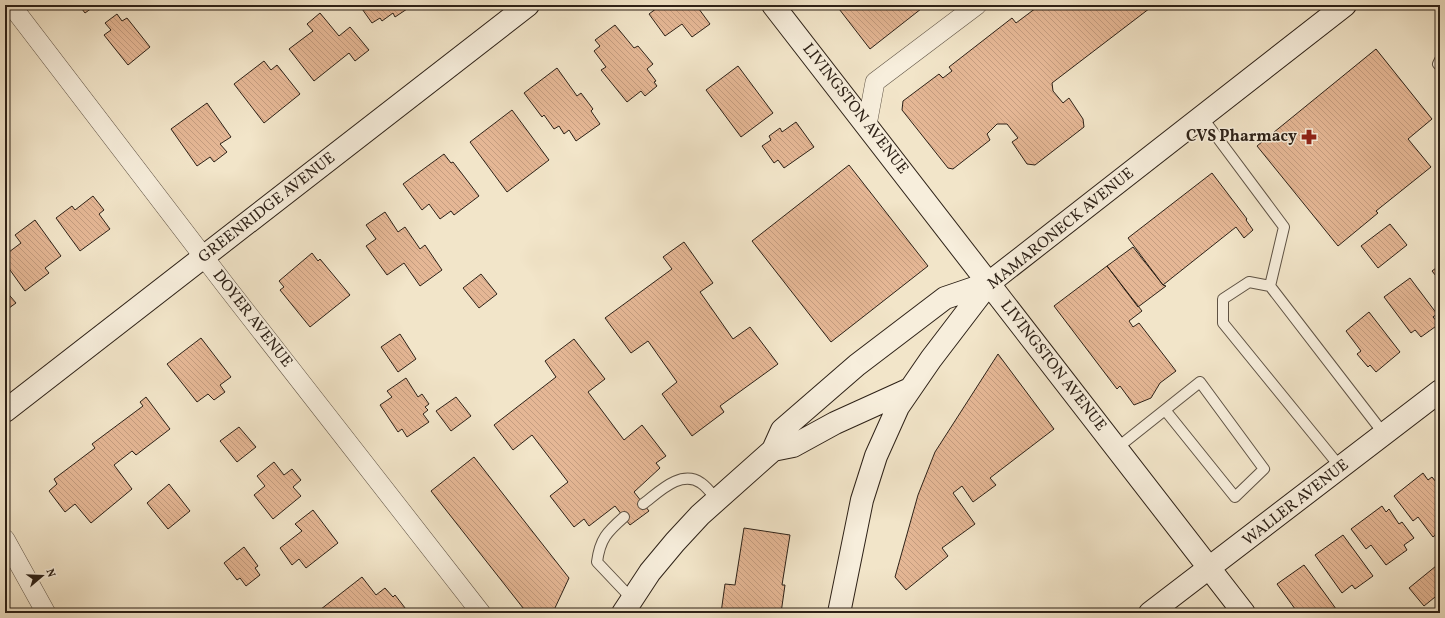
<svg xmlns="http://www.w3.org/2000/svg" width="1445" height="618" font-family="Vollkorn,serif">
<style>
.building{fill:url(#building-back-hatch);stroke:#2d2117}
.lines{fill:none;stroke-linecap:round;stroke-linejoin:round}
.lane-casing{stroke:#5e5244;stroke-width:12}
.street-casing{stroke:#5e5244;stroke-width:20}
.secondary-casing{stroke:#2d2117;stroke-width:24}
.lane{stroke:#f7eedc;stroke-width:10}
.street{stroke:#f7eedc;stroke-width:19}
.secondary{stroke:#f7eedc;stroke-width:22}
.labels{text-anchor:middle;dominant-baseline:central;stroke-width:3;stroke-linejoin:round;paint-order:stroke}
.street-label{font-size:16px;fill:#2d2117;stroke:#f7eedc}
.poi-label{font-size:16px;font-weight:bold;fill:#2d2117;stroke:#f7eedc;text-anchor:end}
</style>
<defs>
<pattern id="building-back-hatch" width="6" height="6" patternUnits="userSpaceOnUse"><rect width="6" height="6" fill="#e5b795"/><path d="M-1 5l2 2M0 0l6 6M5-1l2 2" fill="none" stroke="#c59d80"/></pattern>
</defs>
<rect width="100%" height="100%" fill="#f2e5c9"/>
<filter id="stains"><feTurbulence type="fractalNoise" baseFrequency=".005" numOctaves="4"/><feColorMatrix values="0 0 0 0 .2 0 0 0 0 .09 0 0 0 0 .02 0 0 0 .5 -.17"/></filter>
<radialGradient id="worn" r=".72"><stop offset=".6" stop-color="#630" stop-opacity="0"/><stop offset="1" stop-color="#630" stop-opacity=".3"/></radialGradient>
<!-- building -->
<path class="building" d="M79,5H96L85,13Z
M362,5H404L407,9L395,17L393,13L382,21L380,18L372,23L360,6Z
M661,5H696L710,24L692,37L682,24L665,36L649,14Z
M836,5H926L870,49Z
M1040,5H1154L1052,83L1053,91L1063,103L1069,98L1083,119L1084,127L1035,165L1027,164L1012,142L1018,138L1007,124H997L987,134L990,140L953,169L948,168L902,110L903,101L939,74L943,78L952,71L949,67L1012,18L1016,23Z
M320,13L339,36L350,27L369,50L355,61L349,53L314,81L289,49L313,31L307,24Z
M117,14L122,21L127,18L150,47L128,65L104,35L111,30L105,23Z
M615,25L634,48L638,46L653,64L647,69L656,81L654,82L657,86L645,96L641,91L627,102L601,70L606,67L594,51L600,46L595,40Z
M1376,49L1432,119L1408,139L1431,167L1376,211L1378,213L1338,246L1257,146Z
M264,61L271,70L277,65L300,94L264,123L234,84Z
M738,66L773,113L741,137L706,90Z
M557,68L577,96L581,93L593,109L591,111L600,124L576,141L569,130L564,134L559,126L554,129L544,115L542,117L524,93Z
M207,103L231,137L220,144L227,152L214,162L210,157L197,166L171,129Z
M512,110L549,160L507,192L470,142Z
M796,122L814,147L784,168L778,160L774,163L762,146L771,140L769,136L780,128L782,132Z
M444,154L451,163L453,162L479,196L454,215L451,211L440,219L429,204L422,210L403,184Z
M849,165L928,266L831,342L752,241Z
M1212,173L1247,219L1246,220L1253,230L1244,238L1236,227L1163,285L1128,238Z
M93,196L104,210L99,214L110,229L80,251L56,218L72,206L75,210Z
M385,212L398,232L405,227L420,249L425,245L442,270L420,286L404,263L387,275L366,246L376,239L366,225Z
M35,220L61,256L45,268L49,273L25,291L5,263V255L21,243L15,235Z
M1390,224L1407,245L1378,268L1361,246Z
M684,242L713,283L700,292L733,339L750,327L778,364L720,406L724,412L692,436L662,394L677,382L648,341L631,353L605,318L672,269L663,257Z
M1133,247L1163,285L1166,286L1138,307L1107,266Z
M312,253L318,261L320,259L350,295L310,327L280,290L284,287L279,281Z
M1440,265V281L1432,271Z
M1107,266L1142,311L1129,321L1133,327L1139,323L1176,371L1160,383L1151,398L1134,405L1120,386L1117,389L1054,306Z
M481,274L497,294L479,308L463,288Z
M1410,278L1437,314L1433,317L1439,324L1421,337L1415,330L1411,333L1384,297Z
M5,290L16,303L5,311Z
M1369,312L1400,352L1376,372L1370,365L1368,367L1357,354L1361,351L1346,331Z
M400,334L416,359L398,372L381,347Z
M201,338L231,377L220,385L225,392L214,400L208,394L197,402L167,364Z
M574,339L605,379L588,392L624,440L642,425L666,456L656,463L660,468L634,492L649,511L630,525L615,506L589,526L584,519L574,527L550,496L568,482L532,435L513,450L494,425L556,377L545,361Z
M998,354L1054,429L990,478L996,485L973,502L962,486L953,493L975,524L942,548L948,556L906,590L895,577L918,495L935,452Z
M406,378L418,397L422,394L429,404L425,407L428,410L423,414L429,422L407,437L402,429L398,432L380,405L392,397L387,391Z
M146,397L170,429L136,455L132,451L114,465L132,489L91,523L75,504L65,512L49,491L57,484L54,479L95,448L92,444L143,406L140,402Z
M456,397L471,416L451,431L436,411Z
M239,427L256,447L237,462L220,441Z
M474,457L569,578L554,610L549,613H527L431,491Z
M274,462L284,475L292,469L301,480L293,487L301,496L273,519L254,495L265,486L257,476Z
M1423,473L1428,480L1432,477L1440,487V531L1433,537L1418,517L1413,521L1394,496Z
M169,484L190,511L168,529L147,503Z
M1382,506L1386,512L1389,509L1399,524L1402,522L1414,538L1404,545L1407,550L1386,565L1371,545L1366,549L1351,529Z
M313,510L338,543L306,568L299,559L292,565L280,548L302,531L295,524Z
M744,528L790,535L782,585H785L781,613H721L725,584L735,585Z
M1343,535L1373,576L1355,589L1352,585L1342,593L1315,555Z
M244,547L258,566L255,568L260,575L246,586L240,578L237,580L224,563Z
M1304,565L1310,573L1339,613H1298L1277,584Z
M1436,566L1440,571V593L1424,606L1409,588Z
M362,577L376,595L385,588L393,597L395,595L409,613H316Z"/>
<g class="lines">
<defs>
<path id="lane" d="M1440,60L1438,64L1440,66
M1202,117L1284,227L1270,286
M1117,448L1200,382L1264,469L1235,497L1165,410
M1341,468L1223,323V299L1249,282L1270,286L1384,434
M643,504C659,492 681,469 701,483C707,487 712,494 717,500
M624,517C607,532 600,539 597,562L632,599"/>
<path id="street" d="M11,5L226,286L481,613
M867,125L875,82L977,5
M5,539L46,613"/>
<path id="secondary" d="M773,5L1244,613
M5,411L528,5
M773,450L793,446L835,423L910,389
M623,613L650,572L675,542L700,515L773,450L782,430L857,365L945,298L989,283
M839,613L862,500L876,456L898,407L931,359L989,283L1345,5
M1150,613L1440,391"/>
</defs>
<!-- lane casing -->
<use href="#lane" class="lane-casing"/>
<!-- street casing -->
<use href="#street" class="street-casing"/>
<!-- secondary casing -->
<use href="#secondary" class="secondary-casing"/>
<!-- lane -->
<use href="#lane" class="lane"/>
<!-- street -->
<use href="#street" class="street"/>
<!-- secondary -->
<use href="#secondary" class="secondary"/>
</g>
<!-- icons -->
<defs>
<symbol id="pharmacy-bare" viewBox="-9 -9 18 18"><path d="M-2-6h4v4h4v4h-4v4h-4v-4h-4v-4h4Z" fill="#8f2418" stroke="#f7eedc" stroke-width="2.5" paint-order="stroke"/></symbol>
</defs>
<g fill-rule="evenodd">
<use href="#pharmacy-bare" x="1298" y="126" width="22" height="22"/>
</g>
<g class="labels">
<!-- street labels -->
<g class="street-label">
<text transform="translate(855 109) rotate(52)">LIVINGSTON AVENUE</text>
<text transform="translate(267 208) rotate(-38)">GREENRIDGE AVENUE</text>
<text transform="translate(1061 229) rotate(-39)">MAMARONECK AVENUE</text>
<text transform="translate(252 319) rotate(52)">DOYER AVENUE</text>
<text transform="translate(1053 366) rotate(52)">LIVINGSTON AVENUE</text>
<text transform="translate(1296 503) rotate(-38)">WALLER AVENUE</text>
</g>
<!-- poi labels -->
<g class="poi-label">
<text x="1297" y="137">CVS Pharmacy</text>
</g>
</g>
<!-- margin -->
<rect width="1445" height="618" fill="none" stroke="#f2e5c9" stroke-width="20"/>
<rect x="6" y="6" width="1433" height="606" fill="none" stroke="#2d2117" stroke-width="2"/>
<rect x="10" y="10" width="1425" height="598" fill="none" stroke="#2d2117"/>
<!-- north arrow -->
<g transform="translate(42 576) rotate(71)" stroke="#f7eedc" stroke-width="3" paint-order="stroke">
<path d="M0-3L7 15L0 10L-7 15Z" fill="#2d2117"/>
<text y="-6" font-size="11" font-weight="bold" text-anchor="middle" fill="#2d2117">N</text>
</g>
<rect width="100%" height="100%" filter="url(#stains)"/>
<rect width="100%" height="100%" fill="url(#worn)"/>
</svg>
